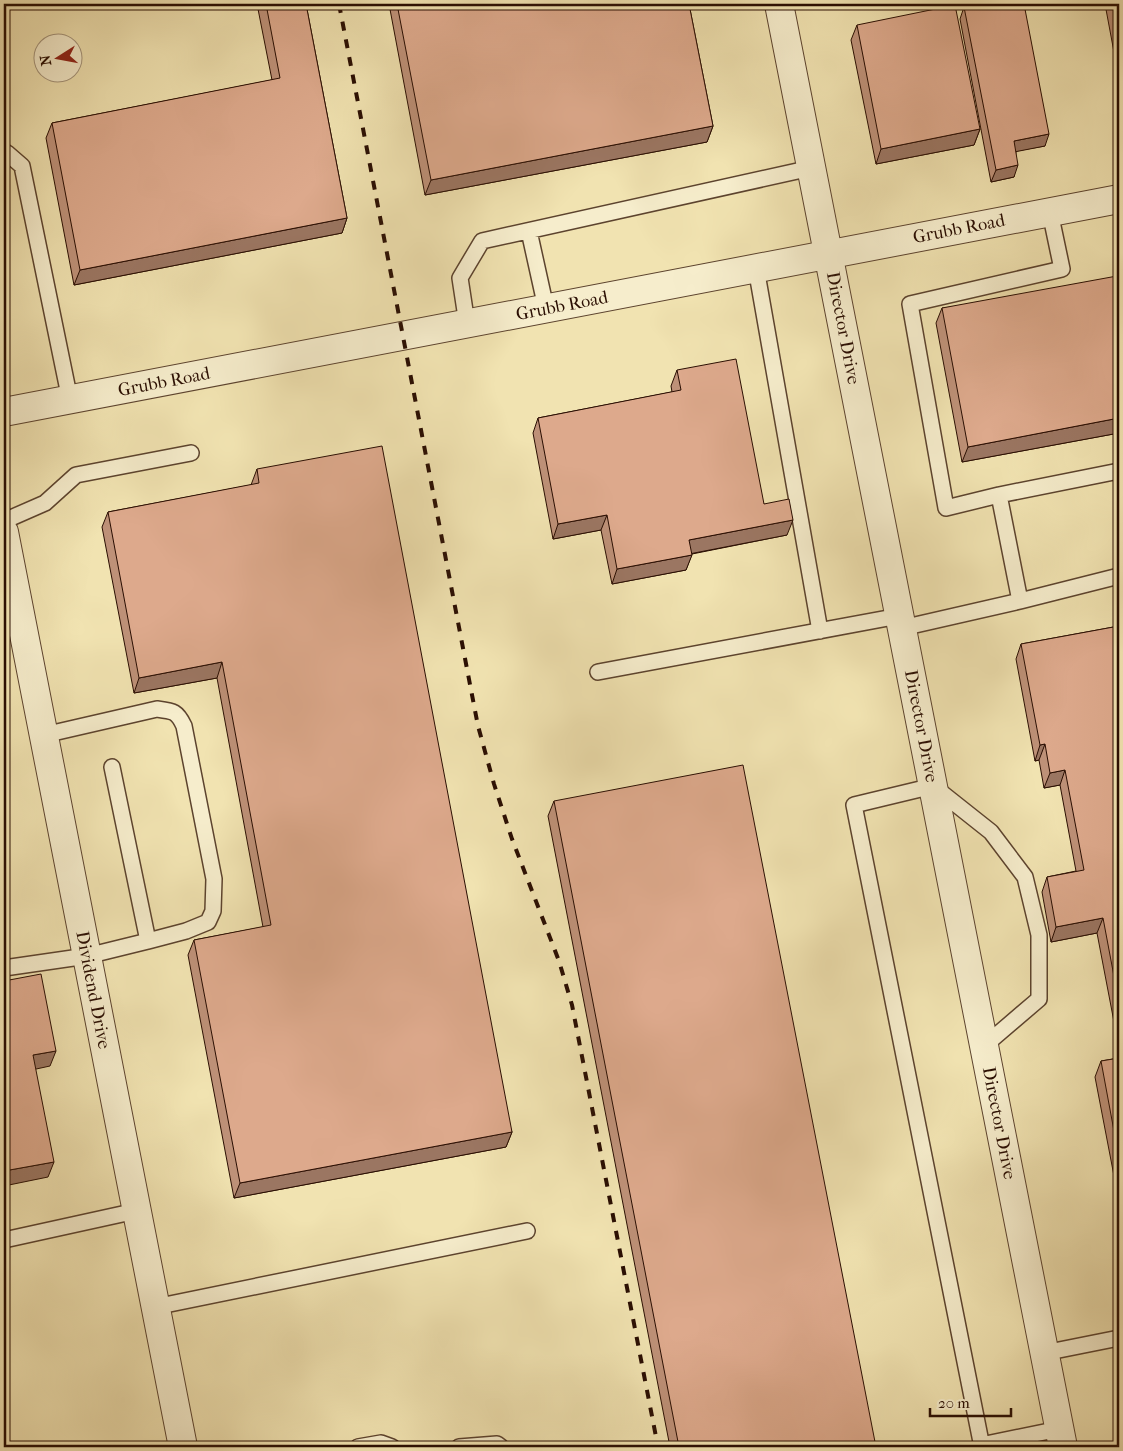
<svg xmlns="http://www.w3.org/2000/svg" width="1123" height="1451" font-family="'IM FELL French Canon',serif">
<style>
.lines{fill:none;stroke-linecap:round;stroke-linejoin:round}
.service-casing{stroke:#5c432e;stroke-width:18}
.minor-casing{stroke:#5c432e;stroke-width:30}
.service{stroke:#f6edcc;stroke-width:15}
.minor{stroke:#f6edcc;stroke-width:28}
.rail{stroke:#2a0e02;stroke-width:4;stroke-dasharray:9 9;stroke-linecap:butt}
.wall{fill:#be9178;stroke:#2a0e02}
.shaded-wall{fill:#9b7662;stroke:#2a0e02}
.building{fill:#dda98c;stroke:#2a0e02}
.labels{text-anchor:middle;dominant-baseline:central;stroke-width:5;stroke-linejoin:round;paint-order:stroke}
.street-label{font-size:18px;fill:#2a0e02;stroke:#f6edcc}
</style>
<rect width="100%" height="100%" fill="#f1e3b1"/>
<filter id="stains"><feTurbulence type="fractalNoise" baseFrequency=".004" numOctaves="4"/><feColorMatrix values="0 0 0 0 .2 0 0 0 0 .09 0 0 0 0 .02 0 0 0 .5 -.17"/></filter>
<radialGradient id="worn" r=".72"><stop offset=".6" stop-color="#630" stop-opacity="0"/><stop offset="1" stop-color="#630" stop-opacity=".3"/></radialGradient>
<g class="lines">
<defs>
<path id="service" d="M4,154L7,153L22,166L70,400
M529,231L546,308
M756,268L820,631
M467,324L460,278L482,241L811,168
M999,495L1119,471
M4,521L45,503L76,475L191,453
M1020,601L999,495L946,508L910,304L1062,269L1050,212
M902,628L1020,601L1119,576
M598,672L899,616
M44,735L157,709C173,711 177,711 184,726L214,879L213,911L208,922L186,931L148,941
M4,968L87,956L148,941L112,767
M4,1240L136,1211
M155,1307L527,1231
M1044,1353L1119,1338
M981,1445L1059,1429
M358,1447L381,1443L392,1447
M459,1447L497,1444L501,1447
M982,1447L854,805L933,786L991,832L1025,877L1039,935V999L984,1046"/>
<path id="minor" d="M779,4L1063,1447
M4,412L1119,199
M4,532L183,1447"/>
</defs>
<!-- service casing -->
<use href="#service" class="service-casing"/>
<!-- minor casing -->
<use href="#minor" class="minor-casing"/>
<!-- service -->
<use href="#service" class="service"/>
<!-- minor -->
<use href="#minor" class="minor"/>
<!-- rail -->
<path class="rail" d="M339,4L478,726L494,784L512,839L559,961L572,1005L658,1447"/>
</g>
<!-- wall -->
<path class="wall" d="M257,4H306L347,218L342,233L74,285L46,138L52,123L272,80Z
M389,4H689L713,126L707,142L425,195Z
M1105,4H1119V79Z
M964,7L1045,146L1016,151L1014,177L991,182L960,19Z
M857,25L980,129L974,145L876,164L851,40Z
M1119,290V433L962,462L936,323L942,308Z
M677,370L764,504L787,535L692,554L686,570L612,584L601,530L553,539L533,433L538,418L672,392L671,386Z
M257,469L512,1132L506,1147L234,1198L188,955L194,940L263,927L217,678L134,693L102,527L108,512L251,485Z
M1119,626V1048L1097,933L1051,942L1042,892L1047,877L1076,871L1060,785L1044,788L1039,760L1035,761L1016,659L1021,644Z
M554,801L876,1447H670L548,816Z
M1119,1058V1202L1095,1077L1101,1061Z"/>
<!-- shaded-wall -->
<path class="shaded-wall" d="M713,126L707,142L425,195L431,180Z
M980,129L974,145L876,164L881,149Z
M1049,134L1045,146L1009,153L1014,141Z
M1018,165L1014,177L991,182L996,170Z
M347,218L342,233L74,285L80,270Z
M1119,418V433L962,462L968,447Z
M607,515L601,530L553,539L558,524Z
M793,520L787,535L684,555L689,540Z
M692,555L686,570L612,584L617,569Z
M222,662L217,678L134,693L139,678Z
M1045,744L1039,760L1035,761L1040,745Z
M1065,770L1060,785L1044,788L1050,773Z
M1103,918L1097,933L1051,942L1056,927Z
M56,1051L50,1066L27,1071L33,1055Z
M512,1132L506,1147L234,1198L240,1183Z
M54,1162L48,1177L4,1186V1171Z"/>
<!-- building -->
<path class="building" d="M266,4H306L347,218L80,270L52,123L280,78Z
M397,4H689L713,126L431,180Z
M983,4H1024L1049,134L1014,141L1018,165L996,170L964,7Z
M1113,4H1119V35Z
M955,5L980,129L881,149L857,25Z
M1117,276L1119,290V418L968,447L942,308Z
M736,359L764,504L789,499L793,520L689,540L692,555L617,569L607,515L558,524L538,418L681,390L677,370Z
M382,446L512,1132L240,1183L194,940L271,925L222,662L139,678L108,512L259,483L257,469Z
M1119,626V1003L1103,918L1056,927L1047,877L1084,870L1065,770L1050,773L1045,744L1040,745L1021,644Z
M743,765L876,1447H679L554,801Z
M41,974L56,1051L33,1055L54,1162L4,1171V981Z
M1119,1058V1158L1101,1061Z"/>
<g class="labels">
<!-- street labels -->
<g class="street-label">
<text transform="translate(959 229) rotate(-11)">Grubb Road</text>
<text transform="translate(562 306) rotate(-11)">Grubb Road</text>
<text transform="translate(843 328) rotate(79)">Director Drive</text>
<text transform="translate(164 382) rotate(-11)">Grubb Road</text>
<text transform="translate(921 726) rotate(79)">Director Drive</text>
<text transform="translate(93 990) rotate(79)">Dividend Drive</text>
<text transform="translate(999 1123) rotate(79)">Director Drive</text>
</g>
</g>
<!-- margin -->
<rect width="1123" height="1451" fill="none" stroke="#f1e3b1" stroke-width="20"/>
<rect x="5" y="5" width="1113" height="1441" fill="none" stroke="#2a0e02" stroke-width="2.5"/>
<rect x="10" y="10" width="1103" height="1431" fill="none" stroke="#2a0e02"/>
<!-- north arrow -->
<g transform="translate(58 58) rotate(259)"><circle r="24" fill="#f6edcc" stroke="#a4947b"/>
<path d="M0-4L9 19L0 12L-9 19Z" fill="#8f2418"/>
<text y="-8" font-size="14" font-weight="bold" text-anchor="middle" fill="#2a0e02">N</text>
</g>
<!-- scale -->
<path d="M930 1408v8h81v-8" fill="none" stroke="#2a0e02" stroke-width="2.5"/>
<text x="938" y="1408" font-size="15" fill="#2a0e02" stroke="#f6edcc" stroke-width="4" paint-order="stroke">20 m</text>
<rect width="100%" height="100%" filter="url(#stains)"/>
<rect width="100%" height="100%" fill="url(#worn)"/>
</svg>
